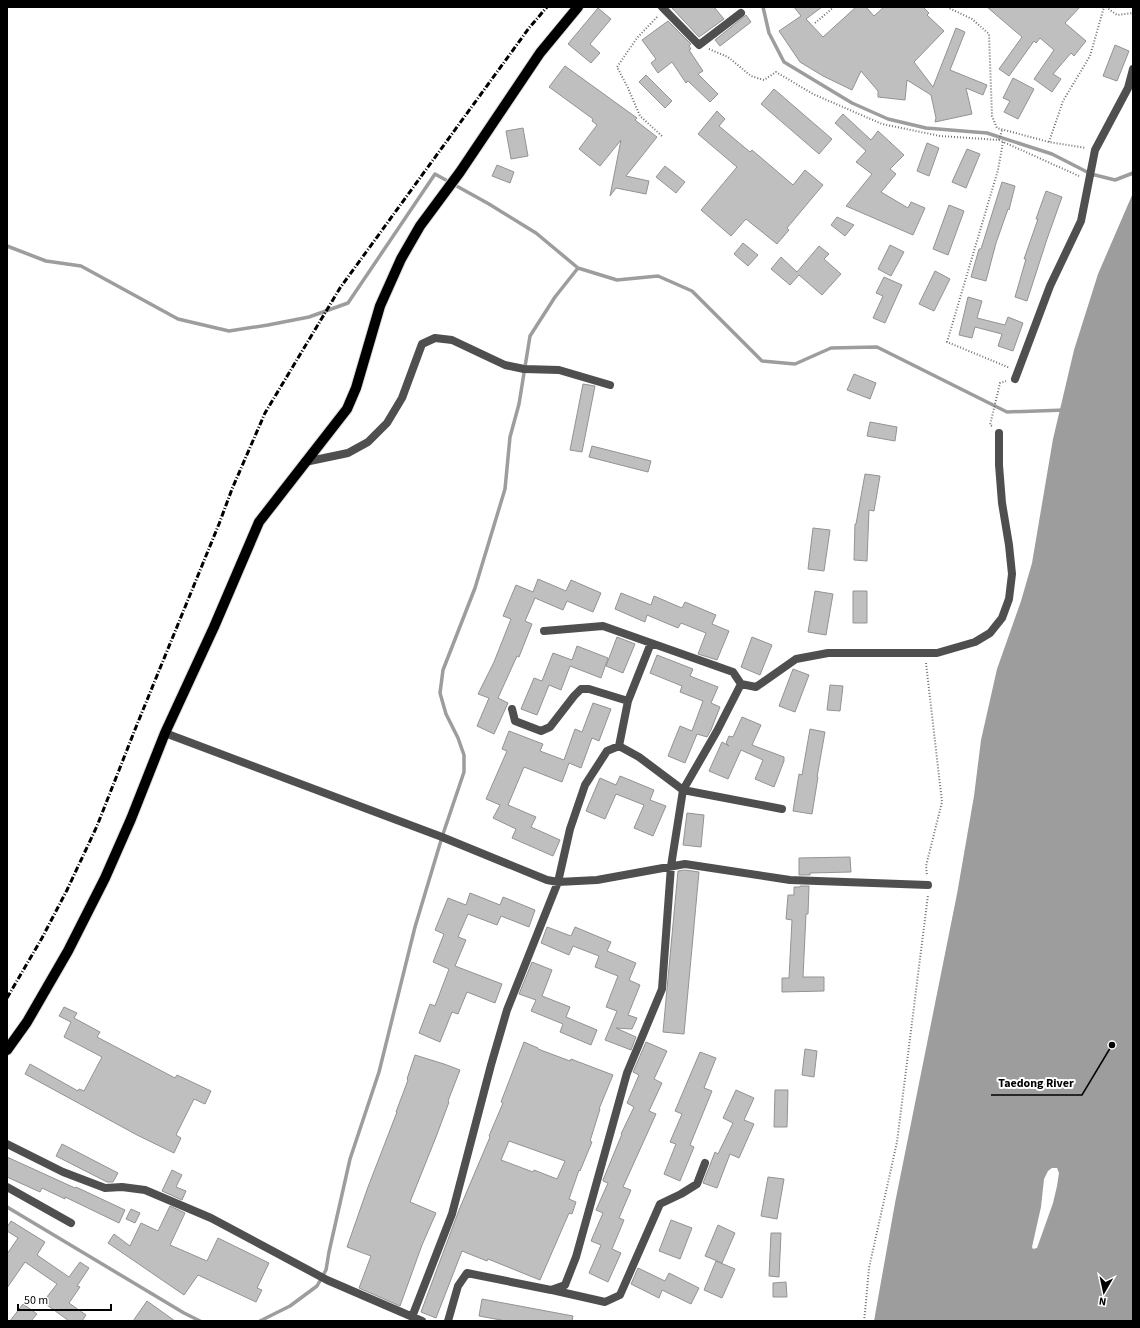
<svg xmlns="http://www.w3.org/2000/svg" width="1140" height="1328" font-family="'Source Sans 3',sans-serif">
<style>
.water{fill:#9d9d9d;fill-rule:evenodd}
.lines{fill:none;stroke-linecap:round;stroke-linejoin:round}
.stream{stroke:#9d9d9d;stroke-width:3.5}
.building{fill:#bfbfbf;stroke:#939393;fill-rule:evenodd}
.primary-casing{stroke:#dbdbdb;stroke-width:12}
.path{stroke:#717171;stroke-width:2;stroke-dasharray:1 2;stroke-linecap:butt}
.minor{stroke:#4f4f4f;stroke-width:8}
.primary{stroke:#000;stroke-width:10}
.rail{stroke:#000;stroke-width:3;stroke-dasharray:6 2 1 2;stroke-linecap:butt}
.leader{fill:none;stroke:#000;stroke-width:1.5}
.callout-dot{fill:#000;stroke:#fff;stroke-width:1.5}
.callout-label{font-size:12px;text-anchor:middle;font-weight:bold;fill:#000;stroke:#fff;stroke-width:4;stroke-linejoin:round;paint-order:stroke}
</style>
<rect width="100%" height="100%" fill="#fff"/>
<!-- water -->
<path class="water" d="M1133,193V1321H874L895,1203L957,894L974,796L981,740L997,669L1021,601L1032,563L1053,439L1074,350L1098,274ZM1052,1168H1057L1059,1173L1057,1186L1053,1203L1037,1248L1033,1249L1032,1247L1041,1207L1044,1179L1048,1171Z"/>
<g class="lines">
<!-- stream -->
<path class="stream" d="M763,7L769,33L784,62L852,103L888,119L926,128L987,133L1052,154L1091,174L1115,180L1133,173
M7,246L46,261L81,266L178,319L229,331L268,325L309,317L348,303L435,174L489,204L536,233L578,268L617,280L658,276L692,291L762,361L795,364L831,348L877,347L1007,412L1065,410
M7,1207L184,1313L200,1321
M260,1321L290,1306L317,1286L326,1270L329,1252L350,1159L379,1072L415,927L442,837L464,772V755L458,738L446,714L440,693L443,670L475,588L505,489L510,437L519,404L530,336L555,297L578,268"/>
</g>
<!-- building -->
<path class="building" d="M671,7H714L724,19L699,37Z
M794,7H822L806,19L823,37L856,7H866L874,16L884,7H923L929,13L927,15L944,31L914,62L933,87L956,28L965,32L950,70L987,85L983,95L966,88L972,114L935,122L936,118L931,95L907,80L905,100L878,97V91L861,71L852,90L823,76L800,62L779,31L801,16Z
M987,7H1080L1065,23L1086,41L1074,56L1071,53L1053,74L1061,79L1052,92L1034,79L1054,50L1040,38L1036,43L1034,41L1009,76L999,69L1022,37Z
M598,8L611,19L590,44L600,53L591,63L568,44Z
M746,15L751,22L720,46L715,40Z
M668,21L691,44L689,46L691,49L689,50L703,71L698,74L718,94L710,102L688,81L686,83L672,62L658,73L651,63L656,59L642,40Z
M1115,45L1129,51L1117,81L1103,76Z
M565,66L637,118L635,120L657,137L626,176L649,181L646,194L616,188L610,196L621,140L600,166L579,149L597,125L592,121L593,119L549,87Z
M646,75L672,101L665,108L639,82Z
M1013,78L1034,89L1018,119L1004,112L1010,101L1003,98Z
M774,89L832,139L819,154L761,104Z
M717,111L725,119L719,126L750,152L752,150L793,185L805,170L823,185L787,228L789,230L777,244L746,219L731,236L701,210L737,167L698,134Z
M843,114L871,140L878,131L904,155L890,169L896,174L881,192L908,208L911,202L925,208L913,235L846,206L872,174L856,162L866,151L835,123Z
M523,128L528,156L511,159L506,131Z
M927,143L939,148L929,176L917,171Z
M967,149L980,154L966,188L952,182Z
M497,165L514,172L510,183L492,176Z
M665,166L685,182L676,193L656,177Z
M1002,182L1015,186L1009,210L1008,209L996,243L986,281L971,277L979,249H981Z
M1046,191L1062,197L1047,239L1027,301L1015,297L1026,259H1024L1038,219H1036Z
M949,205L964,211L948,255L933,249Z
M837,217L854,225L845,236L831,225Z
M743,243L758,255L748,266L734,254Z
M890,245L904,252L891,276L878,269Z
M819,246L829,254L824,259L841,274L822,295L799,275L790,285L771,269L781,257L797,272Z
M935,271L950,279L934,311L919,304Z
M884,277L902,285L885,323L873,318L883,296L876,293Z
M968,297L982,301L977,318L1005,325L1008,317L1023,323L1013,351L998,346L1002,334L975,327L972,338L959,335Z
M854,374L876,383L870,399L847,390Z
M583,384L595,386L582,452L570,450Z
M870,422L897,427L895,441L867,436Z
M592,446L651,461L648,472L589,457Z
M865,474L880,476L874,511L869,510L867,561L854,560L855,524H856Z
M813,528L830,530L824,571L808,569Z
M538,579L566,591L571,580L601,593L593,612L567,601L563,610L535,598L525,621L532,624L519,657L517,656L498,698L508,703L494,734L477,726L489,698L478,694L494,662L511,619L503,616L516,585L533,592Z
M815,591L833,594L826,635L808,632Z
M853,591H867V623H853Z
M621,593L651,605L654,596L682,608L685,602L716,615L712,624L729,631L717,660L698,654L706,633L681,623L678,628L647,615L645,622L615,609Z
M617,637L635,644L623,673L606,666Z
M752,637L772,645L760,675L741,667Z
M577,646L608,658L601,678L570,666L561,690L549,685L537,715L521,709L534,678L542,681L553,653L572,660Z
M657,655L693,669L690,676L718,687L711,703L720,707L711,730L707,737L697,734L685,763L668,756L680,726L692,731L703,701L680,692L682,686L650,673Z
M793,669L809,675L795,712L779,706Z
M830,685L843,686L840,711L827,710Z
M593,703L611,709L599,741L592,738L581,768L569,763L562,782L524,767L508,805L536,817L531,827L560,840L553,856L512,838L516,829L493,818L500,805L486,799L507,751L502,749L509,731L543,744L540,751L564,760L575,729L582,732Z
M742,717L761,725L752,745L784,757V761L774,787L755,779L763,760L741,750L728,779L709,771L722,742L729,746L726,743L729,736L733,737Z
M810,729L825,732L817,777H818L812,814L793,811L799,774L802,775Z
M620,776L654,790L650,800L666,806L653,836L634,828L644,805L616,794L605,819L586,811L600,778L616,785Z
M687,813L704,815L701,847L683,845Z
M850,857L851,872L810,873V875H799V858Z
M685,870L699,872L684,1034L663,1032L678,871Z
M800,886H809L808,914H806L803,977H824V991L782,992V978H789L792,920L786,919L788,895H794V887H800Z
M470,893L500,905L503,897L535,910L529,927L501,916L497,925L468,914L458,937L466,940L455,966L502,984L495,1003L467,992L458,1014L452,1012L440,1042L419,1033L430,1004L435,1006L449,969L433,962L444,934L435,930L448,898L466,905Z
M547,927L571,936L575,927L611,942L607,951L636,963L629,980L640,985L628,1015L637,1018L632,1029L616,1028L636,1037L631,1050L605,1040L617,1011L606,1007L618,976L595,967L599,956L573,946L569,955L541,943Z
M532,962L552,970L542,996L570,1007L566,1017L597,1030L591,1045L560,1032L563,1024L531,1011L536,1000L519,994Z
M64,1007L77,1013L74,1018L100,1032L97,1037L175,1078L177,1075L211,1091L205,1104L194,1099L176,1135L181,1138L174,1153L137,1135L25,1074L30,1064L78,1091L79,1089L84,1091L102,1057L64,1037L71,1022L59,1016Z
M524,1042L538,1048V1049L570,1061L571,1059L613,1075L599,1109H600L590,1141L592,1142L580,1171L579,1170L569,1199L576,1202L572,1214L569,1213L540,1280L488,1259L487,1261L462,1251L436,1318L421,1312L459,1210L490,1137L489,1136L503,1103L501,1102ZM509,1141L565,1161L557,1179L534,1170L533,1172L501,1160Z
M646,1042L667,1051L654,1079L662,1083L649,1111L656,1114L623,1187L631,1190L619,1218L624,1220L612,1249L621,1253L608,1282L589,1273L601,1245L591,1241L603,1213L596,1210L608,1183L603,1181V1180L622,1134H621L634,1107L627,1103L639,1075L633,1072Z
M805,1049L817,1051L814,1077L802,1075Z
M700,1052L716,1058L704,1088L712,1091L690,1145L694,1147L680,1181L664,1174L676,1144L670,1142L682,1114L675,1111Z
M415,1055L444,1064L460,1070L448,1101L449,1102L436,1137L410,1202L436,1213L422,1245L400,1306L359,1288L371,1256L347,1247L368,1187L397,1112H396L408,1080L407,1079Z
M736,1090L754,1098L744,1120L754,1124L739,1158L730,1154L717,1188L703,1183L715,1152L718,1154L733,1123L723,1118Z
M775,1090H788L787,1127H774Z
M62,1144L118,1173L113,1182H107L56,1156Z
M7,1157L75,1188L76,1187L125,1210L119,1223L65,1197V1199L42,1188L40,1192L7,1177Z
M172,1170L182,1175L176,1187L186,1191L182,1200L162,1191Z
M768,1177L784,1179L777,1219L761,1216Z
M170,1206L185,1213L170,1245L207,1261L218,1238L269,1263L257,1288L262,1290L256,1302L198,1275L184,1295L108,1243L114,1234L130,1246L141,1223L158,1231Z
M131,1209L140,1213L135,1223L126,1219Z
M671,1220L692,1228L680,1259L659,1251Z
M11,1221L45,1242L37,1255L69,1277L80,1262L89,1268L77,1286L80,1287L69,1303L86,1315L82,1321H69L43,1302L57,1284L25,1262L7,1288V1254L18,1238L7,1231V1227Z
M718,1225L735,1233L722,1263L705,1256Z
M771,1233H781L779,1277L769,1276Z
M716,1261L735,1269L722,1298L704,1290Z
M638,1268L665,1281L669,1273L699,1288L691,1304L662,1290L659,1298L631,1284Z
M786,1282L787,1297H773V1283Z
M482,1299L573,1316L572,1321H506L479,1316Z
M147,1301L175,1321H133Z
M23,1304L37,1314L31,1321H10Z"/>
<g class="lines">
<defs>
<path id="primary" d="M7,1050L27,1022L68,951L105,878L131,819L165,733L214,627L259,522L347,409L356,388L380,306L401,259L420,226L460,172L540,53L578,7"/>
</defs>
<!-- primary casing -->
<use href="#primary" class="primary-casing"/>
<!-- path -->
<path class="path" d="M947,7L972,19L989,34L992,116L997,128L1049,142L1086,148
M1106,7L1117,15L1133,13
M657,17L637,38L617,67L628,88L640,116L662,136
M815,23L834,7
M709,49L728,57L751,76L764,80L776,72L813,94L882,124L940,136L999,140L1079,176
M999,140L1002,130
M1003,142L998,170L947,342L1010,368
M1049,142L1063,101L1090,56L1104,7
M992,426L990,425L1000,383L1006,381
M926,663L942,802L926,866L927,875
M864,1321L865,1312L869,1268L897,1142L928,895"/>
<!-- minor -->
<path class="minor" d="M662,7L699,45L741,13
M1015,379L1050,286L1081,221L1095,150L1128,88L1133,69
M305,462L348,453L368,442L387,423L402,398L422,344L435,338L452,340L505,365L524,369L559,370L610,385
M544,631L603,626L733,672L741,684
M512,709L515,721L541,731L550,727L574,696L581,689H589L628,701
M165,733L442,837L547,880L558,882L597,880L685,864L790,880L928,885
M619,746L628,701L651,643
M7,1144L63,1172L105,1188L122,1187L145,1190L211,1218L327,1280L422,1321
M7,1187L71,1223
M552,1290L605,1302L620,1295L660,1204L681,1194L697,1184L705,1163
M412,1317L452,1214L491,1065L507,1010L558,882L570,829L585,785L607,751L619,746L639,757L683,790L782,809
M448,1321L458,1286L467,1273L551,1290L565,1285L576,1257L627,1073L662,989L671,866L683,790L717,731L741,684L756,687L796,659L828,653H937L975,642L990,633L1002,618L1009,599L1012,574L1009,545L1002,503L999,465V433"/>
<!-- primary -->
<use href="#primary" class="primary"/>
<!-- rail -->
<path class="rail" d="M7,998L42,938L67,890L97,826L136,727L219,524L232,489L265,413L340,288L529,28L547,7"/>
</g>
<!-- callouts -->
<path class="leader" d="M1112 1045L1082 1095H991"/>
<circle class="callout-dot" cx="1112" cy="1045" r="4"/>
<g class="callout-label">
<text x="1036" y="1087">Taedong River</text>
</g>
<!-- border -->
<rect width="1140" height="1328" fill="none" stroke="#000000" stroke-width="16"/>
<!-- north arrow -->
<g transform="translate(1104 1292) rotate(189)" stroke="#ffffff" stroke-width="3" paint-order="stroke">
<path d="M0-3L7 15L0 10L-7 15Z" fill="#000000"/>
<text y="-6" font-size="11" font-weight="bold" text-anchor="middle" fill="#000000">N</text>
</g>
<!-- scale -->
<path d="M18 1304v6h93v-6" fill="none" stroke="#000000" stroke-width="2"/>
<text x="24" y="1304" font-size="12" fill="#000000" stroke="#ffffff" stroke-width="3" paint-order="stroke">50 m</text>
</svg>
